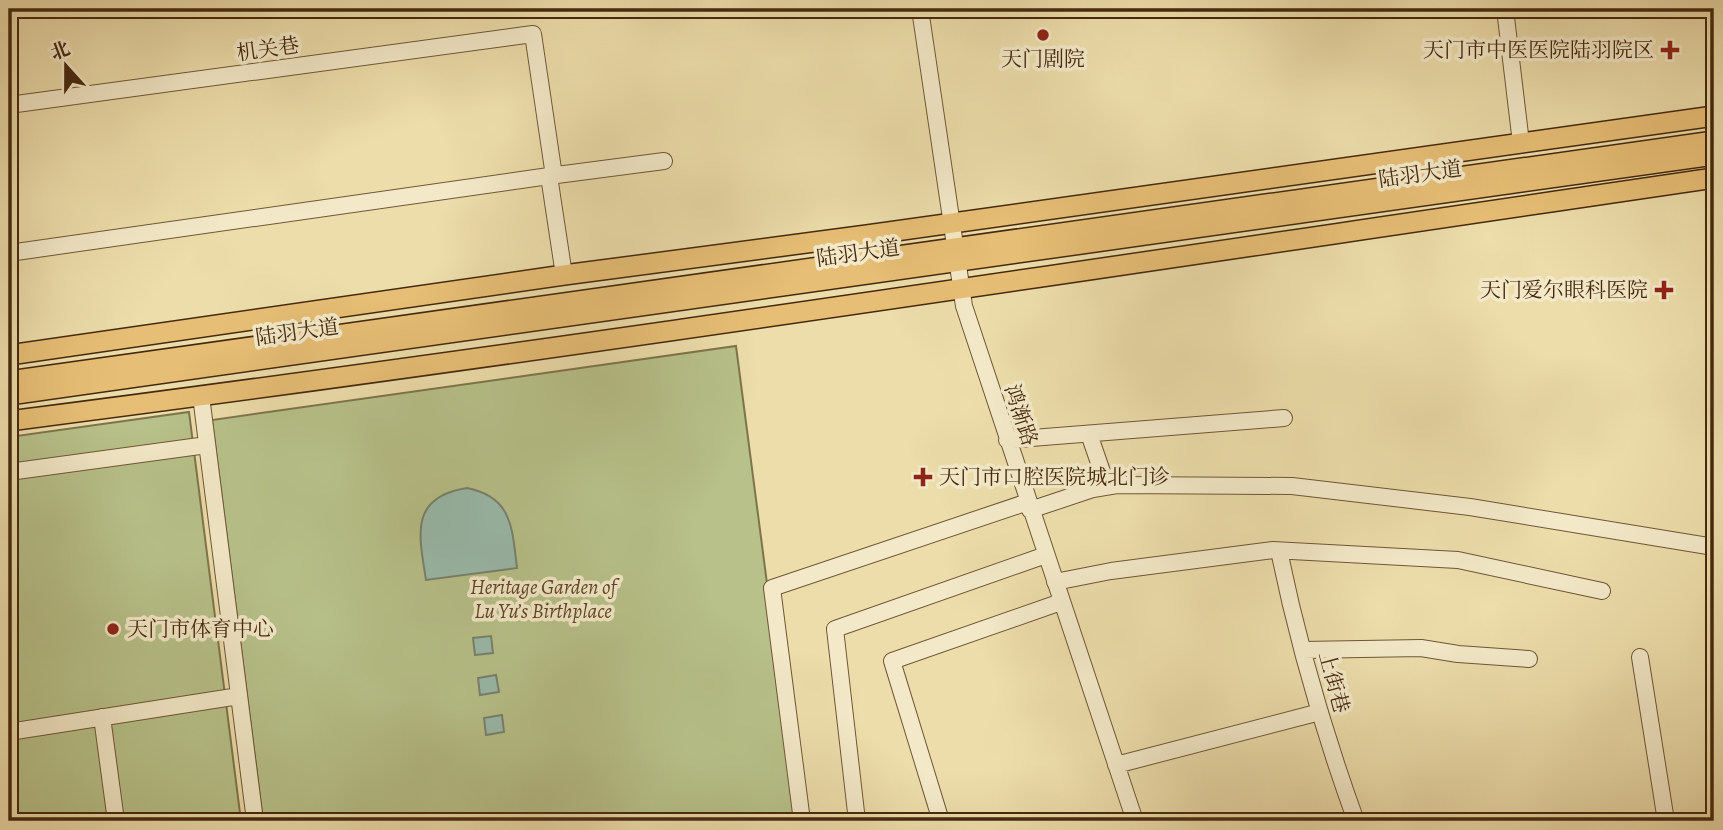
<svg xmlns="http://www.w3.org/2000/svg" width="1723" height="830" font-family="Alegreya,'Noto Serif SC',serif">
<style>
.green{fill:#b7c189;stroke:#7e754c;stroke-width:2}
.water{fill:#99bbac;stroke:#78816d;stroke-width:2}
.lines{fill:none;stroke-linecap:round;stroke-linejoin:round}
.minor-casing{stroke:#705636;stroke-width:18}
.major-casing{stroke:#46290f;stroke-width:22}
.minor{stroke:#f3e9c8;stroke-width:16}
.major{stroke:#e6be75;stroke-width:19}
.poi-dot{fill:#8f2418;stroke:#f3e9c8;stroke-width:2.5}
.labels{text-anchor:middle;dominant-baseline:central;stroke-width:7;stroke-linejoin:round;paint-order:stroke}
.street-label{font-size:21px;fill:#46290f;stroke:#f3e9c8}
.poi-label{font-size:21px;fill:#46290f;stroke:#f3e9c8;text-anchor:end}
.park-label{font-size:21px;font-style:italic;fill:#5d4727;stroke:#f3e9c8}
</style>
<rect width="100%" height="100%" fill="#ecddaa"/>
<filter id="stains"><feTurbulence type="fractalNoise" baseFrequency=".00286" numOctaves="4"/><feColorMatrix values="0 0 0 0 .2 0 0 0 0 .09 0 0 0 0 .02 0 0 0 .5 -.17"/></filter>
<radialGradient id="worn" r=".72"><stop offset=".6" stop-color="#630" stop-opacity="0"/><stop offset="1" stop-color="#630" stop-opacity=".3"/></radialGradient>
<!-- green -->
<path class="green" d="M736,346L798,821H263L212,420Z
M189,412L241,821H9V437Z"/>
<!-- water -->
<path class="water" d="M467,488C513,497 512,529 517,568L426,580C419,535 409,497 467,488Z
M491,636L493,653L475,655L473,638Z
M496,675L499,692L480,695L478,678Z
M502,715L504,732L486,735L484,718Z"/>
<g class="lines">
<defs>
<path id="minor" d="M920,9L964,306L1135,821
M1505,9L1521,143
M9,105L533,34L554,176
M549,176L664,161
M9,253L549,176L564,275
M201,396L255,821
M1089,434L1107,486
M1007,440L1284,418
M9,472L207,445
M1030,510L1093,489L1117,485L1292,486L1470,507L1714,547
M1279,551C1298,643 1324,733 1356,821
M1055,582L1111,571L1273,550L1458,560L1602,591
M1303,650L1421,648L1458,654L1529,659
M1640,657L1666,821
M102,717L116,821
M9,732L239,696
M1116,765L1320,712
M802,821L772,588L1028,502
M857,821L835,629L1046,555
M941,821L892,661L1061,602"/>
<path id="major" d="M9,355L564,275L867,235L1714,116
M9,381L1714,141
M9,395L1714,155
M9,421C578,348 1146,261 1714,178"/>
</defs>
<!-- minor casing -->
<use href="#minor" class="minor-casing"/>
<!-- major casing -->
<use href="#major" class="major-casing"/>
<!-- minor -->
<use href="#minor" class="minor"/>
<!-- major -->
<use href="#major" class="major"/>
</g>
<!-- markers -->
<g class="poi-dot">
<circle cx="1043" cy="35" r="7"/>
<path d="M1666.5 39.5h7v7h7v7h-7v7h-7v-7h-7v-7h7z"/>
<path d="M1660.5 279.5h7v7h7v7h-7v7h-7v-7h-7v-7h7z"/>
<path d="M919.5 466.5h7v7h7v7h-7v7h-7v-7h-7v-7h7z"/>
<circle cx="113" cy="629" r="7"/>
</g>
<g class="labels">
<!-- street labels -->
<g class="street-label">
<text transform="translate(268 49) rotate(-8)">机关巷</text>
<text transform="translate(1420 174) rotate(-8)">陆羽大道</text>
<text transform="translate(858 253) rotate(-8)">陆羽大道</text>
<text transform="translate(297 332) rotate(-8)">陆羽大道</text>
<text transform="translate(1021 415) rotate(72)">鸿渐路</text>
<text transform="translate(1334 682) rotate(75)">上街巷</text>
</g>
<!-- poi labels -->
<g class="poi-label">
<text x="1654" y="50">天门市中医医院陆羽院区</text>
<text x="1043" y="59" text-anchor="middle">天门剧院</text>
<text x="1648" y="290">天门爱尔眼科医院</text>
<text x="939" y="477" text-anchor="start">天门市口腔医院城北门诊</text>
<text x="127" y="629" text-anchor="start">天门市体育中心</text>
</g>
<!-- park labels -->
<g class="park-label">
<text x="543" y="587">Heritage Garden of<tspan x="543" dy="24">Lu Yu’s Birthplace</tspan></text>
</g>
</g>
<!-- margin -->
<rect width="1723" height="830" fill="none" stroke="#ecddaa" stroke-width="35"/>
<rect x="10" y="10" width="1702" height="809" fill="none" stroke="#46290f" stroke-width="3.5"/>
<rect x="18" y="18" width="1688" height="795" fill="none" stroke="#46290f" stroke-width="2"/>
<!-- north arrow -->
<g transform="translate(66 66) rotate(339)" stroke="#f3e9c8" stroke-width="5" paint-order="stroke">
<path d="M0-5L12 26L0 18L-12 26Z" fill="#46290f"/>
<text y="-10" font-size="19" font-weight="bold" text-anchor="middle" fill="#46290f">北</text>
</g>
<rect width="100%" height="100%" filter="url(#stains)"/>
<rect width="100%" height="100%" fill="url(#worn)"/>
</svg>
